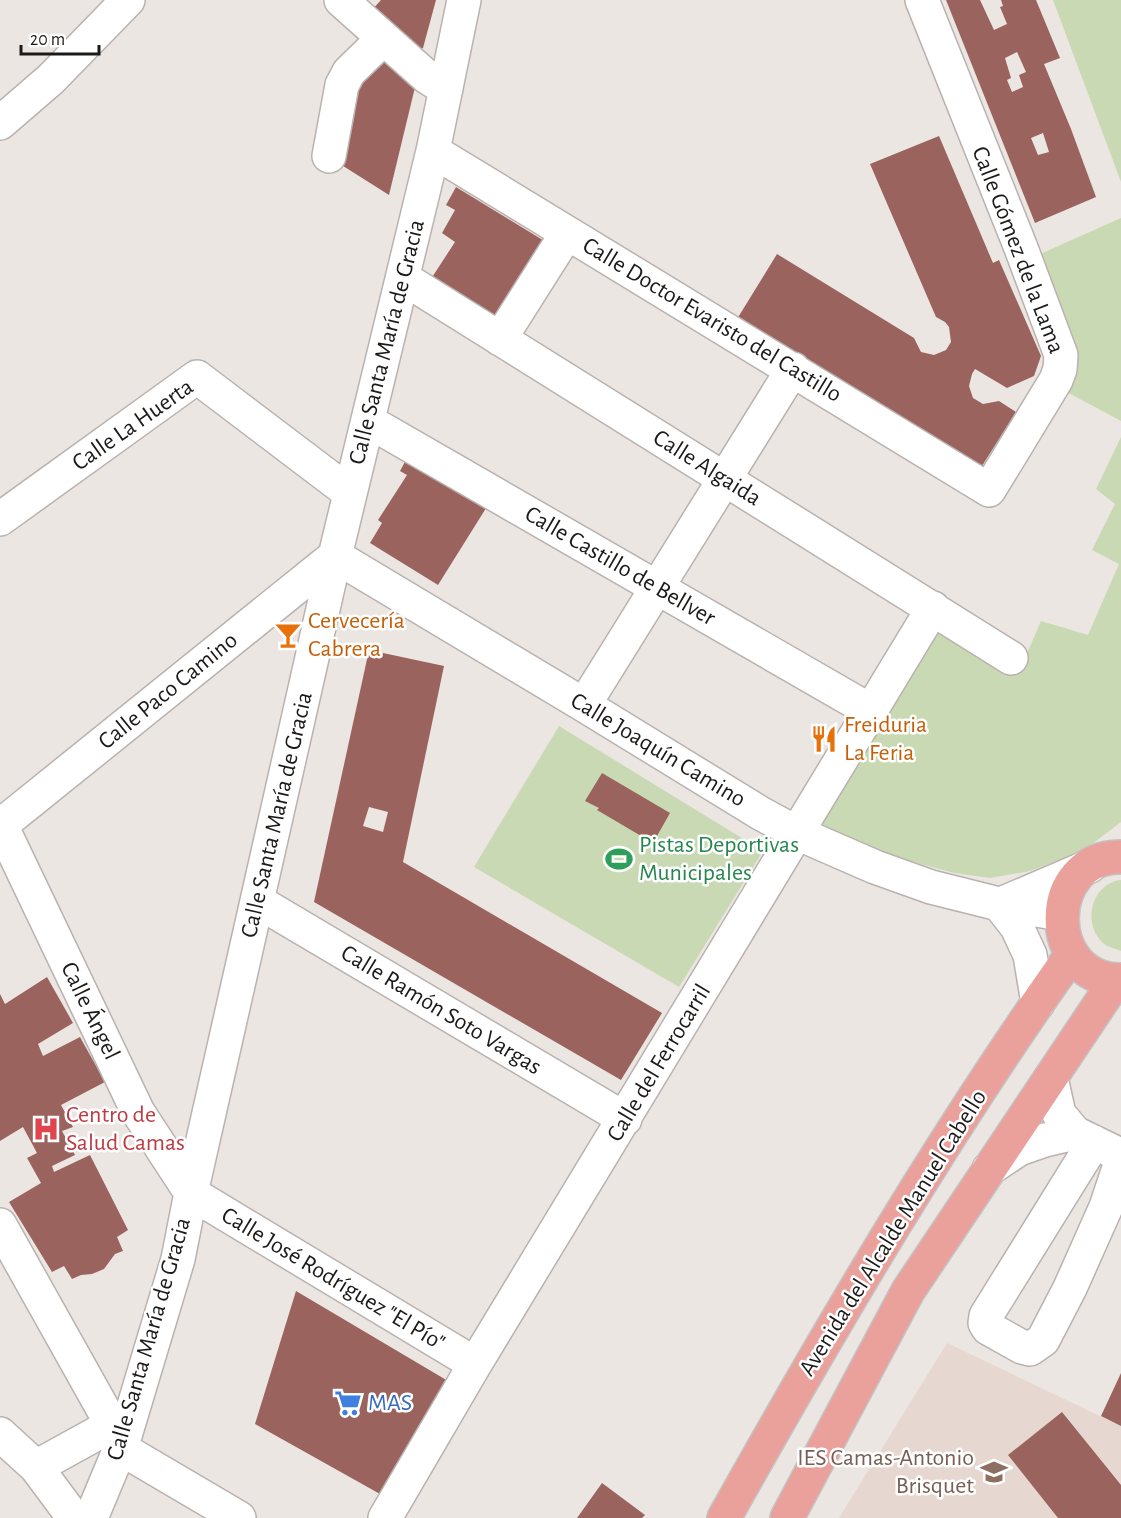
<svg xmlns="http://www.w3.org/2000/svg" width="1121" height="1518" font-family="'Alegreya Sans',sans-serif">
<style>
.built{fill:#e6d8d0}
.green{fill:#c8d9b3}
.building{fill:#9b635e;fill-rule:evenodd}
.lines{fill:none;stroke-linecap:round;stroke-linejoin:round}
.minor-casing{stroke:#b9b2af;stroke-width:36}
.major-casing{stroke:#c4c3c3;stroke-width:36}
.minor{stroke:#fff;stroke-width:33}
.major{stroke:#eaa09b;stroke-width:33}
.labels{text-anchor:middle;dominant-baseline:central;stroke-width:5;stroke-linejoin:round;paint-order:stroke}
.street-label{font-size:24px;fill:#1c1a19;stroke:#fff}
.food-label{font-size:24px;fill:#c56008;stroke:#fff;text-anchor:start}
.leisure-label{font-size:24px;fill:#27864d;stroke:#fff;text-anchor:start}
.health-label{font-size:24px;fill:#be3a42;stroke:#fff;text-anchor:start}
.shop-label{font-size:24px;fill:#366cbe;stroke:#fff;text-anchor:start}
.education-label{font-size:24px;fill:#785e54;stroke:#fff;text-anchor:end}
</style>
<rect width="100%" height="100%" fill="#ece6e2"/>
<!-- built -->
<path class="built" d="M947,1343L1121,1426V1518H839Z"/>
<!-- green -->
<path class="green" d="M1053,0H1121V182Z
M1121,218V421L1063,390L1038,255Z
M1121,437V822L1083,851L1030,871L990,878L954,873L910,861L860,843L822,824L940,625L1018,674L1041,621L1088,635L1119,564L1092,550L1115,504L1096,489Z
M559,726L763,851L679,987L474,867Z
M1121,880V951C1117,949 1111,948 1107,946C1081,929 1089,884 1121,880Z"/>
<!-- building -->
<path class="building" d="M381,0H436L423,48L415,51L370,12Z
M946,0H980L994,30L1007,24L1000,7L1003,6L1001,0H1036L1060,58L1044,64L1071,129L1096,197L1035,223ZM1017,52L1026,72L1019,75L1023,87L1012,92L1007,80L1011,78L1005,58ZM1043,133L1049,152L1038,155L1031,138Z
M382,49L417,79L389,195L340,164L361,70Z
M939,136L993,263L999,260L1041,356L1034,376L1007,388L975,369L972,374L969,386L973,398L983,404L999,401L1016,412L982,466L737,319L777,254L914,338L921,352L934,355L946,350L951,342L949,327L945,322L936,317L870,164Z
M456,187L546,242L496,322L429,282L455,242L442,233L455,210L446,205Z
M408,456L488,505L438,585L370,543L382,523L378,520L407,475L400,471Z
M369,650L444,666L403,862L662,1013L621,1080L314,902ZM369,807L388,812L383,832L363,826Z
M602,773L670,813L653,843L597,810L599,808L585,801Z
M47,977L73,1023L38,1044L43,1056L80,1037L105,1082L61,1105L73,1127L62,1131L75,1155L52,1166L54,1172L90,1155L128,1230L117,1237L123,1251L115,1254L104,1269L92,1274L81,1275L72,1279L64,1266L52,1272L9,1202L41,1183L27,1158L37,1153L23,1127L0,1141V994L5,1004Z
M296,1291L448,1381L380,1494L255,1424Z
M1121,1373V1426L1101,1416Z
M1062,1412L1121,1485V1518H1058L1008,1455Z
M602,1483L645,1515L642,1518H577Z"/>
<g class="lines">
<defs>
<path id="minor" d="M341,0L427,77L446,89
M0,123L51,79L128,0
M433,151L989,490L1056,380L1060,369L1061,355L1021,248L922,0
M329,156L342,85L349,72L383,39
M403,278L1011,658
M500,339L567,233
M368,421L871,711
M0,519L197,377L350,493
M584,705L793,369
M0,823L138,1112L191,1193L475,1364
M0,826L335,556L584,705L760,813L797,833L875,867L931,887L999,904L1061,914
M257,901L625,1119
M999,904L1017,927L1030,955L1038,1003
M1001,904L1090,866
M1051,1078L1059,1114L1075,1133L1112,1151
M1094,1142L986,1316L985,1323L988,1328L1022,1347L1030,1349L1043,1340L1070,1288L1106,1207L1121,1162
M989,1169L1019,1149L1045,1140L1075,1133
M0,1225L112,1425L124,1439
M0,1434L36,1467L74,1518
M120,1448L239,1518
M36,1467L112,1425
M91,1518L124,1439L178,1259L191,1193L335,556L433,151L464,0
M385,1518L475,1364L933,608"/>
<path id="major" d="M1121,857C1043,856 1042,980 1121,980
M724,1518C832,1325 944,1134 1072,954
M787,1518L908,1291L1116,980"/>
</defs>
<!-- minor casing -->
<use href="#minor" class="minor-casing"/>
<!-- major casing -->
<use href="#major" class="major-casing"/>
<!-- minor -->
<use href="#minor" class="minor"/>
<!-- major -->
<use href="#major" class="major"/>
</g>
<!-- icons -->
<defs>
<symbol id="bar-bare" viewBox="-9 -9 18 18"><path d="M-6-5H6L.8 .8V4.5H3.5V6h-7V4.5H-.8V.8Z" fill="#e8710a" stroke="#fff" stroke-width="2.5" paint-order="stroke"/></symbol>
<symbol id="restaurant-bare" viewBox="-9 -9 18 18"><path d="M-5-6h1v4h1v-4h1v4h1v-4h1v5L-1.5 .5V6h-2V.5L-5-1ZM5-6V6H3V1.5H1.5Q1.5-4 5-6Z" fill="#e8710a" stroke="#fff" stroke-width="2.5" paint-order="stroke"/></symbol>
<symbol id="stadium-bare" viewBox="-9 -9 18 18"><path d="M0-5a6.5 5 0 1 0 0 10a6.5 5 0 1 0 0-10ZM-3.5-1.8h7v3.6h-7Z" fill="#2e9e5b" stroke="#fff" stroke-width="2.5" paint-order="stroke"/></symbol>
<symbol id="hospital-bare" viewBox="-9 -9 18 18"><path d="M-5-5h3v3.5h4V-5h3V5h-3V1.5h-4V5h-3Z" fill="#e0444e" stroke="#fff" stroke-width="2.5" paint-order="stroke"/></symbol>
<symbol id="supermarket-bare" viewBox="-9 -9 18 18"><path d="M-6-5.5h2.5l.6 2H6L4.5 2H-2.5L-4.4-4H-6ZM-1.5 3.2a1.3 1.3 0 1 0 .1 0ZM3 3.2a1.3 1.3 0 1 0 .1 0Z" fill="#3f7fe0" stroke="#fff" stroke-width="2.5" paint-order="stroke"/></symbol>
<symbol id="school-bare" viewBox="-9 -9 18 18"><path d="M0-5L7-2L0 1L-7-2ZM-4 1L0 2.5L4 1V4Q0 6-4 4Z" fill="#8d6e63" stroke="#fff" stroke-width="2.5" paint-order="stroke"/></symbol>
</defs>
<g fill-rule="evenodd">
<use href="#bar-bare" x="269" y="616" width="38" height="38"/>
<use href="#restaurant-bare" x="805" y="720" width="38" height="38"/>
<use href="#stadium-bare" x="600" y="840" width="38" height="38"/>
<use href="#hospital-bare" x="27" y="1110" width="38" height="38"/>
<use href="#supermarket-bare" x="329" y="1384" width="38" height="38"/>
<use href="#school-bare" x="975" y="1453" width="38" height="38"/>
</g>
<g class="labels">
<!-- street labels -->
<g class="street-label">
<text transform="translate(1018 250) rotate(69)">Calle Gómez de la Lama</text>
<text transform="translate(712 320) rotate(31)">Calle Doctor Evaristo del Castillo</text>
<text transform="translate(387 342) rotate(-76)">Calle Santa María de Gracia</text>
<text transform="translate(133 425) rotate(-35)">Calle La Huerta</text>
<text transform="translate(707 468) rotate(32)">Calle Algaida</text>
<text transform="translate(620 566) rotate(30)">Calle Castillo de Bellver</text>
<text transform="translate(168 691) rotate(-39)">Calle Paco Camino</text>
<text transform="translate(658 750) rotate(31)">Calle Joaquín Camino</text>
<text transform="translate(277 815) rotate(-77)">Calle Santa María de Gracia</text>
<text transform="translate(441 1010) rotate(31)">Calle Ramón Soto Vargas</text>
<text transform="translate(90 1011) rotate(64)">Calle Ángel</text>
<text transform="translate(659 1063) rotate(-59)">Calle del Ferrocarril</text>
<text transform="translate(893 1233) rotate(-58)">Avenida del Alcalde Manuel Cabello</text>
<text transform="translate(333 1279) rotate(31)">Calle José Rodríguez "El Pío"</text>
<text transform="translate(149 1339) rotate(-74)">Calle Santa María de Gracia</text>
</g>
<!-- food labels -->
<g class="food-label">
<text x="308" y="621">Cervecería<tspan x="308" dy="28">Cabrera</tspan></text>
<text x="844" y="725">Freiduria<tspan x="844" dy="28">La Feria</tspan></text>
</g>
<!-- leisure labels -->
<g class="leisure-label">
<text x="639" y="845">Pistas Deportivas<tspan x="639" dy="28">Municipales</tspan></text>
</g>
<!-- health labels -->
<g class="health-label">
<text x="66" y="1115">Centro de<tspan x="66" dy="28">Salud Camas</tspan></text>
</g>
<!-- shop labels -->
<g class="shop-label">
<text x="368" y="1403">MAS</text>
</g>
<!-- education labels -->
<g class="education-label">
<text x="974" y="1458">IES Camas-Antonio<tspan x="974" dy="28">Brisquet</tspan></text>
</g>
</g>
<!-- scale -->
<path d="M21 45v9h78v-9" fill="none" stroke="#1c1a19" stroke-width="3"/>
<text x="30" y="45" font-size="18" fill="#1c1a19" stroke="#ffffff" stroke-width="4.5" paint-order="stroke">20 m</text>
</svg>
